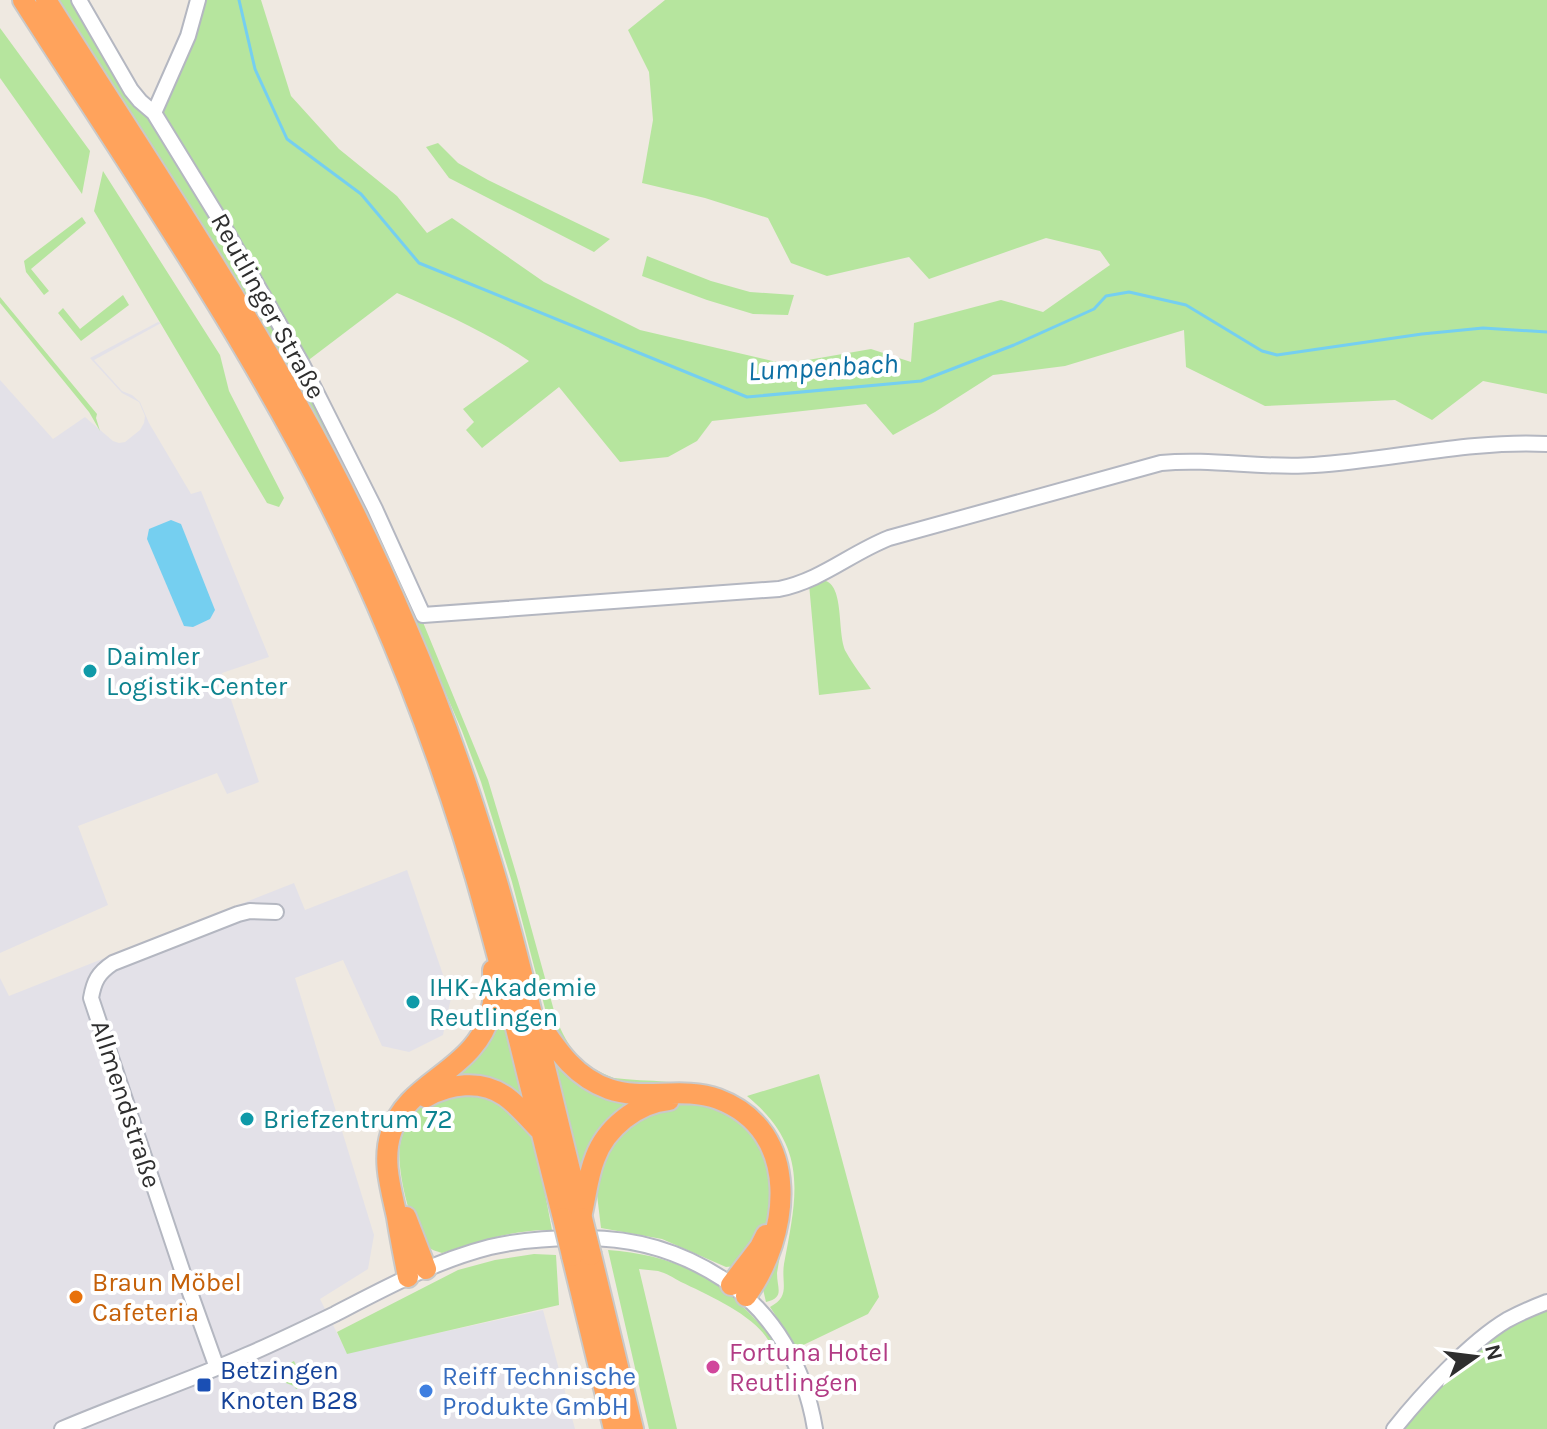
<svg xmlns="http://www.w3.org/2000/svg" width="1547" height="1429" font-family="Karla,sans-serif">
<style>
.industrial{fill:#e3e1e8}
.green{fill:#b6e59e}
.water{fill:#75cff0}
.lines{fill:none;stroke-linecap:round;stroke-linejoin:round}
.stream{stroke:#75cff0;stroke-width:3}
.minor-casing{stroke:#b4b7c1;stroke-width:18}
.highway-casing{stroke:#c9c9c9;stroke-width:24}
.minor{stroke:#fff;stroke-width:14}
.highway{stroke:#ffa35c;stroke-width:20}
.highway-bridge-casing{stroke:#c9c9c9;stroke-width:24;stroke-linecap:butt}
.highway-bridge{stroke:#ffa35c;stroke-width:20}
.culture-dot{fill:#0f9aa8;stroke:#fff;stroke-width:3}
.food-dot{fill:#e8710a;stroke:#fff;stroke-width:3}
.hotel-dot{fill:#d1479c;stroke:#fff;stroke-width:3}
.transit-dot{fill:#1a4fb4;stroke:#fff;stroke-width:3}
.shop-dot{fill:#3f7fe0;stroke:#fff;stroke-width:3}
.labels{text-anchor:middle;dominant-baseline:central;stroke-width:8;stroke-linejoin:round;paint-order:stroke}
.street-label{font-size:26px;fill:#2e2e2e;stroke:#fff}
.culture-label{font-size:26px;fill:#0d838f;stroke:#fff;text-anchor:start}
.food-label{font-size:26px;fill:#c56008;stroke:#fff;text-anchor:start}
.hotel-label{font-size:26px;fill:#b23c85;stroke:#fff;text-anchor:start}
.transit-label{font-size:26px;fill:#164399;stroke:#fff;text-anchor:start}
.shop-label{font-size:26px;fill:#366cbe;stroke:#fff;text-anchor:start}
.water-label{font-size:28px;font-style:italic;fill:#0d6fa3;stroke:#fff}
</style>
<rect width="100%" height="100%" fill="#efe9e1"/>
<!-- industrial -->
<path class="industrial" d="M158,322L161,323L94,360L122,391L132,395L140,402L149,423L191,494L201,491L269,657L222,673L259,782L227,794L217,773L78,826L108,905L0,953V380L53,439L85,417L113,441L119,443L125,442L140,430L144,423L145,416L139,402L122,393L90,358Z
M407,870L451,998L443,1035L409,1052L382,1046L343,960L295,978L374,1235L368,1269L320,1299L347,1353L543,1310L575,1429H0V978L9,996L294,883L305,910Z"/>
<!-- green -->
<path class="green" d="M57,0H76L151,117L160,137L218,224L299,366L420,615L488,780L518,880L556,1018C568,1049 582,1066 614,1078C648,1082 685,1080 718,1089C738,1095 750,1105 763,1120C799,1164 791,1204 780,1255C779,1261 778,1267 777,1273C777,1289 785,1297 766,1302L762,1285L785,1201L751,1115L610,1083L575,1062L548,1020L512,882L481,782L462,731L382,546L319,422L262,324L151,145Z
M202,0H261L291,96L339,149L397,196L427,233L452,218L544,282L640,330L785,364L871,349L911,362L914,323L1001,300L1043,312L1110,265L1100,251L1046,238L929,279L909,257L827,276L791,263L768,218L705,198L642,183L653,120L649,72L628,30L665,0H1547V394L1483,381L1432,420L1395,400L1265,406L1186,367L1184,330L1065,366L993,375L935,412L893,435L866,404L712,421L697,441L668,457L620,462L559,387L482,448L466,430L474,422L463,409L529,361C487,332 443,313 397,293L306,362L164,126L161,109Z
M0,28L90,151L82,194L0,78Z
M438,143L458,163L488,180L610,239L594,252L449,178L426,147Z
M103,171L220,355L229,391L284,498L279,507L267,503L94,211Z
M82,217L86,223L31,269L49,291L44,295L26,272L24,261Z
M647,256L711,281L750,292L794,295L788,315L753,314L707,300L642,276Z
M123,295L129,305L81,341L58,313L63,308L80,329Z
M0,297L97,414L96,418L100,431L89,412L0,303Z
M821,580C846,581 836,632 846,652C853,665 863,677 871,689L819,695L809,584Z
M501,983L533,1111L449,1083Z
M548,1044L639,1098L630,1108L584,1191Z
M819,1074L879,1297L868,1314L797,1348L770,1307C791,1296 781,1284 784,1264C797,1195 809,1147 747,1096Z
M484,1091L527,1123L539,1162L552,1230C515,1229 477,1242 442,1253C436,1251 431,1250 426,1245C410,1229 396,1167 400,1145C403,1129 411,1113 424,1104C434,1097 471,1093 484,1091Z
M681,1101L715,1107L730,1114L756,1138L765,1153L773,1184L770,1216L765,1231L736,1266L726,1267L662,1239L601,1228L595,1178L620,1127Z
M608,1250C650,1253 690,1264 724,1290C736,1299 746,1310 756,1320C766,1329 782,1348 782,1361L767,1364L766,1355L772,1348C762,1318 708,1295 681,1282C674,1278 666,1273 658,1271C652,1270 645,1270 639,1269L677,1429H649Z
M534,1254L556,1255L559,1305L347,1354L337,1332L458,1270L495,1260Z
M1547,1306V1429H1398L1437,1388L1498,1332Z
M294,1361L303,1380L309,1378L311,1383L296,1389L294,1386L286,1383L281,1368Z"/>
<!-- water -->
<path class="water" d="M171,520L181,524L215,610L210,619L193,627L184,626L147,539L149,529Z"/>
<g class="lines">
<!-- stream -->
<path class="stream" d="M239,0L255,69L287,139L361,194L419,263L747,397L921,381L1014,345L1094,309L1106,296L1129,292L1186,305L1262,351L1277,355L1422,334L1483,328L1547,332"/>
<defs>
<path id="minor" d="M79,0L131,90L140,101L154,113L221,222L302,364L375,509L423,615L779,589C822,580 849,554 889,538L1161,463C1212,458 1263,469 1314,465C1392,460 1469,440 1547,444
M154,113L188,36L198,0
M217,1368L183,1273L91,998C94,981 98,973 113,963L238,914L250,911L276,912
M62,1429C123,1403 186,1382 247,1355C277,1342 306,1328 335,1314C385,1288 435,1261 490,1247C520,1240 550,1238 580,1238C633,1237 679,1250 723,1279C775,1314 805,1368 815,1429
M1394,1429C1421,1395 1470,1342 1507,1320C1520,1313 1534,1307 1547,1302"/>
<path id="highway" d="M23,0C149,197 284,390 377,605C421,706 458,811 487,917C515,1017 537,1118 563,1218
M46,0C130,133 218,264 295,401C336,473 373,548 405,624C447,721 481,822 509,924C535,1021 557,1120 582,1218
M539,1023C558,1051 575,1077 609,1089C643,1101 683,1086 718,1099C803,1131 790,1236 746,1296
M426,1097C449,1084 481,1079 505,1096C518,1105 530,1120 541,1131
M582,1213C586,1196 588,1175 595,1158C606,1128 637,1103 669,1100
M406,1217L426,1269
M591,1255L633,1429
M572,1256L614,1429
M408,1277C404,1257 400,1237 397,1217C391,1189 382,1161 391,1133C407,1079 479,1072 492,1007C495,995 493,983 493,970
M731,1285L760,1247L766,1235"/>
</defs>
<!-- minor casing -->
<use href="#minor" class="minor-casing"/>
<!-- highway casing -->
<use href="#highway" class="highway-casing"/>
<!-- minor -->
<use href="#minor" class="minor"/>
<!-- highway -->
<use href="#highway" class="highway"/>
<defs>
<path id="highway-bridge" d="M563,1218L572,1256
M582,1218L591,1255"/>
</defs>
<!-- highway-bridge casing -->
<use href="#highway-bridge" class="highway-bridge-casing"/>
<!-- highway-bridge -->
<use href="#highway-bridge" class="highway-bridge"/>
</g>
<!-- markers -->
<g class="culture-dot">
<circle cx="90" cy="671" r="8"/>
<circle cx="413" cy="1002" r="8"/>
<circle cx="247" cy="1119" r="8"/>
</g>
<circle class="food-dot" cx="76" cy="1297" r="8"/>
<circle class="hotel-dot" cx="713" cy="1367" r="8"/>
<rect class="transit-dot" x="196" y="1377" width="16" height="16" rx="4"/>
<circle class="shop-dot" cx="426" cy="1391" r="8"/>
<g class="labels">
<!-- street labels -->
<g class="street-label">
<text transform="translate(268 306) rotate(61)">Reutlinger Straße</text>
<text transform="translate(126 1104) rotate(72)">Allmendstraße</text>
</g>
<!-- culture labels -->
<g class="culture-label">
<text x="106" y="656">Daimler<tspan x="106" dy="30">Logistik-Center</tspan></text>
<text x="429" y="987">IHK-Akademie<tspan x="429" dy="30">Reutlingen</tspan></text>
<text x="263" y="1119">Briefzentrum 72</text>
</g>
<!-- food labels -->
<g class="food-label">
<text x="92" y="1282">Braun Möbel<tspan x="92" dy="30">Cafeteria</tspan></text>
</g>
<!-- hotel labels -->
<g class="hotel-label">
<text x="729" y="1352">Fortuna Hotel<tspan x="729" dy="30">Reutlingen</tspan></text>
</g>
<!-- transit labels -->
<g class="transit-label">
<text x="220" y="1370">Betzingen<tspan x="220" dy="30">Knoten B28</tspan></text>
</g>
<!-- shop labels -->
<g class="shop-label">
<text x="442" y="1376">Reiff Technische<tspan x="442" dy="30">Produkte GmbH</tspan></text>
</g>
<!-- water labels -->
<g class="water-label">
<text transform="translate(823 367) rotate(-3)">Lumpenbach</text>
</g>
</g>
<!-- north arrow -->
<g transform="translate(1475 1357) rotate(76)" stroke="#ffffff" stroke-width="6" paint-order="stroke">
<path d="M0-6L14 30L0 20L-14 30Z" fill="#2e2e2e"/>
<text y="-12" font-size="22" font-weight="bold" text-anchor="middle" fill="#2e2e2e">N</text>
</g>
</svg>
